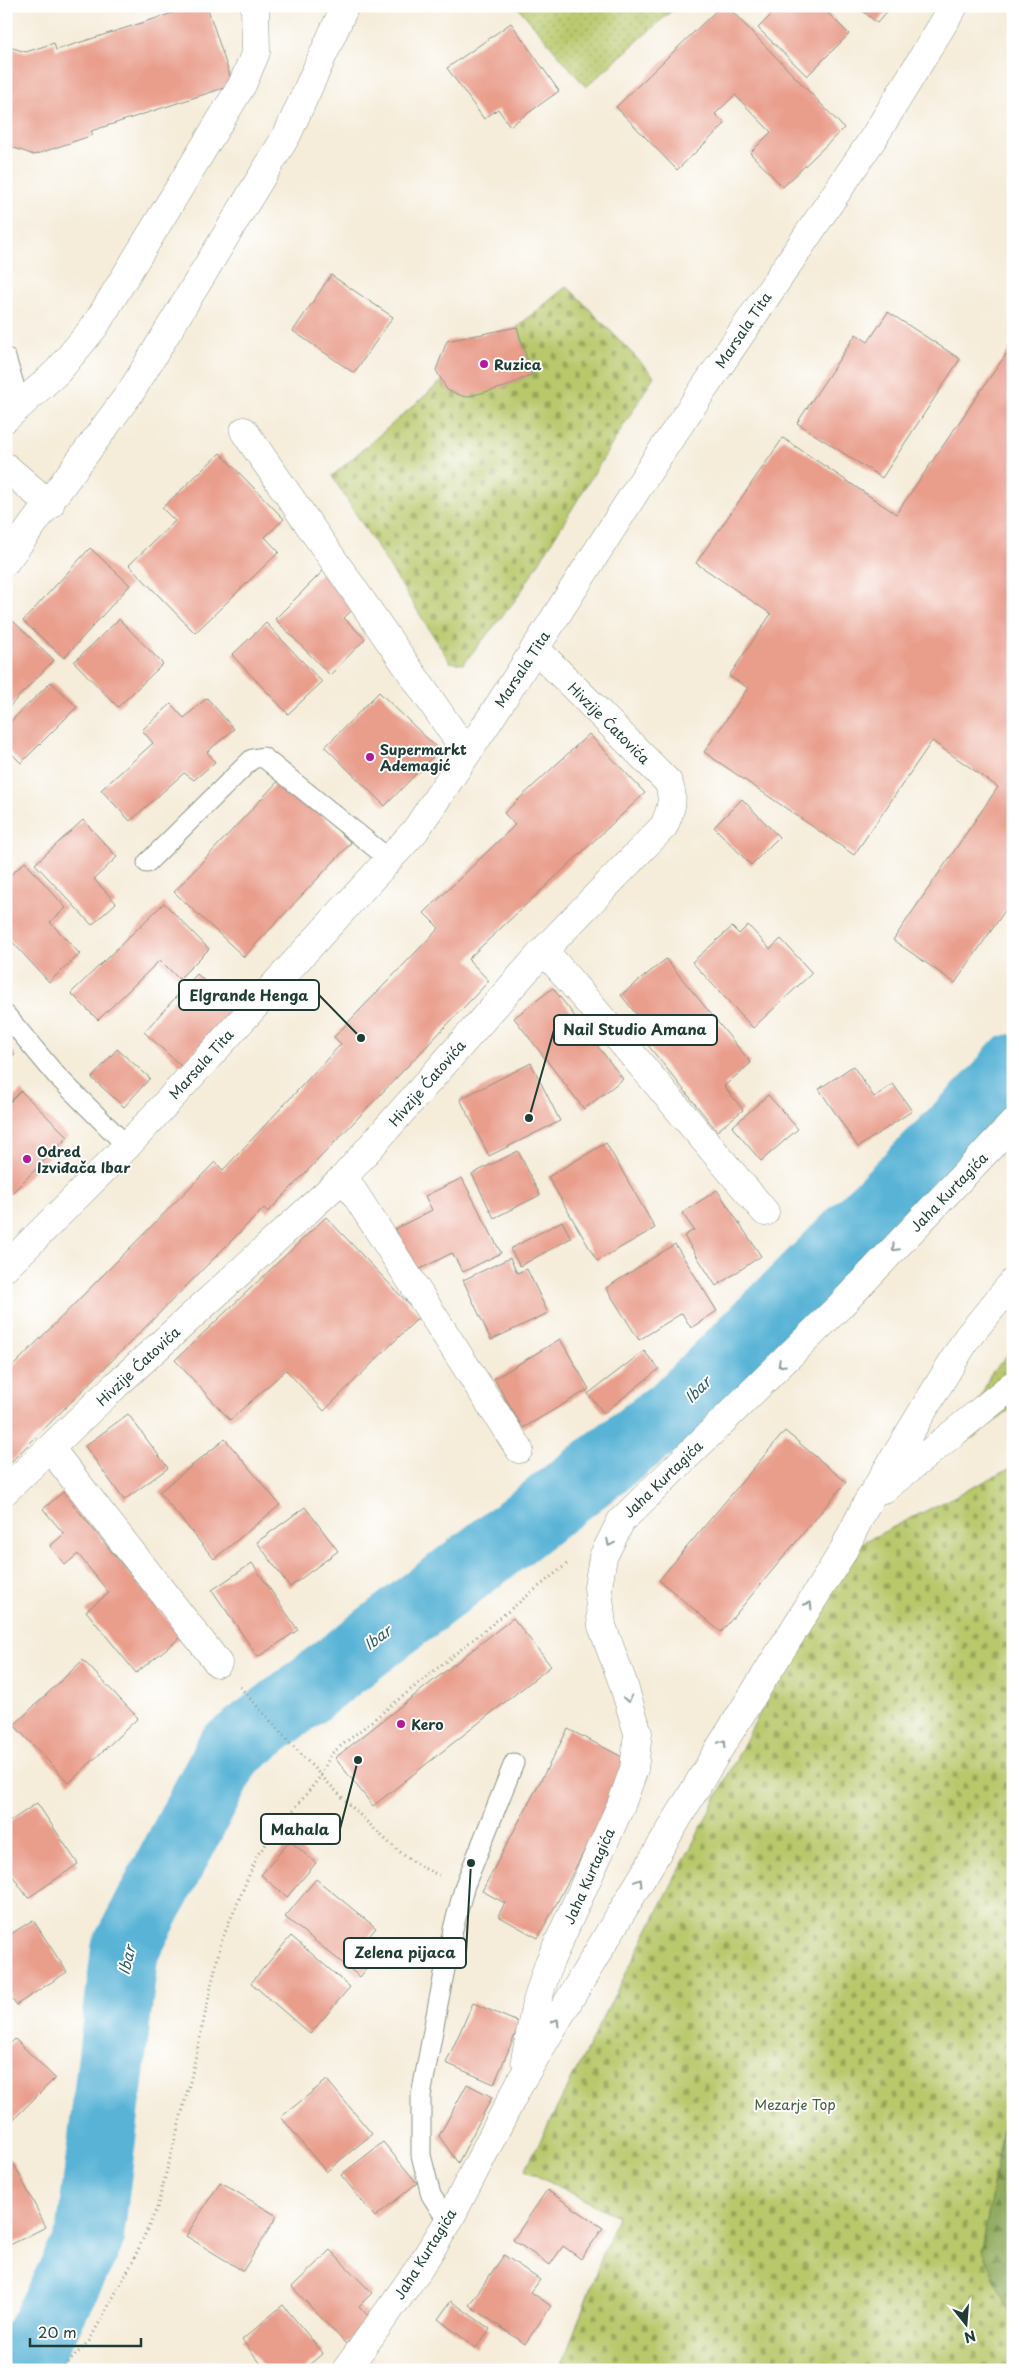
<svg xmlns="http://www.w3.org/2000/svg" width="1019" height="2376" font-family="'Playpen Sans',sans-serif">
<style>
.green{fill:url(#green-dots);stroke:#6c8250}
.forest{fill:url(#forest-firs);stroke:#58744a}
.cemetery{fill:url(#cemetery-stones);stroke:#6c8250}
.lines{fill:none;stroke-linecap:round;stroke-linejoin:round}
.river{stroke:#59b3d6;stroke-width:68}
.building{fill:#e99d8b}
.service-casing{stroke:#8a9486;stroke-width:21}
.minor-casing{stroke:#8a9486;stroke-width:29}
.tertiary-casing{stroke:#8a9486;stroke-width:29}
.primary-casing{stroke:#8a9486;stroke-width:29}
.path{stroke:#8a9486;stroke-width:3;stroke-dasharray:1 4;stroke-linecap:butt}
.service{stroke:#fff;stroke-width:19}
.minor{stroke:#fff;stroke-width:28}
.tertiary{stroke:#fff;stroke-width:28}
.primary{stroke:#fff;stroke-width:28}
.oneway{stroke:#8f9e9a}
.poi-dot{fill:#b5179e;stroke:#fff;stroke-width:2}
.labels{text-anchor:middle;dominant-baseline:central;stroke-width:4;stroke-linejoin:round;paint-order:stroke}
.street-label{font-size:14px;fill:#1f3d34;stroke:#fff}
.poi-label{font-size:14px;font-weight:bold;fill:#1f3d34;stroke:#fff;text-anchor:start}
.park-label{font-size:14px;fill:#456042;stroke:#fff}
.water-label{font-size:15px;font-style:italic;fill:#306065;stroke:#fff}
.leader{fill:none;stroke:#1f3d34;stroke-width:2}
.callout-dot{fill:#1f3d34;stroke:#fff;stroke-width:2}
.callout{fill:#fff;stroke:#1f3d34;stroke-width:2}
.callout-label{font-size:15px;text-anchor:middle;font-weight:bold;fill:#1f3d34}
</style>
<defs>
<pattern id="green-dots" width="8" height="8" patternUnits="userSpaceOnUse" patternTransform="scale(1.25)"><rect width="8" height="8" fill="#b8c86b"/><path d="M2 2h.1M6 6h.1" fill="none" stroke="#95a459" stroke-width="1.8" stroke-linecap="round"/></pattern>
<pattern id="forest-firs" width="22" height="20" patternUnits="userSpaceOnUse" patternTransform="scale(1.25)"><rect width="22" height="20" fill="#92ac5f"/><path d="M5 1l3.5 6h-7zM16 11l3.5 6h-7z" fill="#778d4f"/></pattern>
<pattern id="cemetery-stones" width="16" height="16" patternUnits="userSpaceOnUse" patternTransform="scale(1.25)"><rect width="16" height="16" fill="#b8c86b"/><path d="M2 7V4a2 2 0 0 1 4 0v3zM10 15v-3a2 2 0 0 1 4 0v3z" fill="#95a459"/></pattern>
</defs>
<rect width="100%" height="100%" fill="#fff"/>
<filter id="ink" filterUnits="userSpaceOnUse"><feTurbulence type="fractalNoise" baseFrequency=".02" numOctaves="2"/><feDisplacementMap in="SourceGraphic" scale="10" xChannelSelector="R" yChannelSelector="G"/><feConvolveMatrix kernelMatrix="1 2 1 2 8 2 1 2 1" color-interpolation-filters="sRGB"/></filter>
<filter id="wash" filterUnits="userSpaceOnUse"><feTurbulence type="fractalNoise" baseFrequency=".0096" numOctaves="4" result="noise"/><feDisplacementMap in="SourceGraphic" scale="20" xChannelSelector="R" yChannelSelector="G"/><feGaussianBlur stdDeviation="1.12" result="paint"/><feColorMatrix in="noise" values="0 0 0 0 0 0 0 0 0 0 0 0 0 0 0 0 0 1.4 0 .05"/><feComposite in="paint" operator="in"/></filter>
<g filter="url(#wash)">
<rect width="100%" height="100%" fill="#f5ecd9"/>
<!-- green -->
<path class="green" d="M517,6H677L586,87Z
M1013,1348V1408L960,1447L990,1375Z"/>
<!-- forest -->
<path class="forest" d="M1013,2069V2324L982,2251Z"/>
<!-- cemetery -->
<path class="cemetery" d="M567,286L654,376L517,598L463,664L450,662L332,476L442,381L447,390L505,387L532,374L517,327Z
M1013,1467V2069L982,2249L1013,2323V2370H560L617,2216L525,2170L842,1553Z"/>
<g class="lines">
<!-- river -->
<path class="river" d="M6,2364L36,2343L90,2237L125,1950L229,1751L681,1405L1000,1086L1013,1068"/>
</g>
<g id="blocks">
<!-- building -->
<path class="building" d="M195,6H207L233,85L91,131L93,135L34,155L6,145V46L26,52L54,43L56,50Z
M721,6H727L844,128L783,187L750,153L771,132L735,95L715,114L725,124L677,170L616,107Z
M780,6H786L791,10L794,6H821L849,34L807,76L758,28Z
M857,6H892L877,23Z
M511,23L559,91L510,126L498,109L484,119L447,68Z
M331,275L393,317L354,373L293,331Z
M888,312L960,359L882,478L797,423L856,334L868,342Z
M517,327L532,374L505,387L465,397L447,390L436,370L447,341Z
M1013,344V899L955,983L893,940L998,787L932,741L854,855L704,752L748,688L729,676L771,614L696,563L783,438L896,514Z
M220,453L284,519L265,537L279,552L195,633L129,565L175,521L162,508Z
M90,548L130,585L64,658L23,621Z
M323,571L357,605L344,618L365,639L330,675L275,619Z
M119,619L163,664L118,707L74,662Z
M13,621L54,660L6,710V628Z
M266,623L322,682L288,714L232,655Z
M51,682L77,707L21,763L6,748V726Z
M379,692L439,750L385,806L325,747Z
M207,698L234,729L207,752L215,762L194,780L184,773L130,821L101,790L153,743L142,730L171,704L184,718Z
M589,734L645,793L468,959L489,981L268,1212L264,1208L6,1467V1373L215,1162L223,1170L341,1044L334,1037L439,928L424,913L515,825L504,813Z
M281,778L351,843L244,957L174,892Z
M742,799L779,837L751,865L714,827Z
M83,820L117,857L94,879L116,903L92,925L35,864Z
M25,862L66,908L50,922L80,954L49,982L6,935V879Z
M164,903L209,949L179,979L160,960L98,1020L71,993Z
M748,925L770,949L781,939L812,973L753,1028L692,962L732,927L739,934Z
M666,959L751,1063L724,1086L743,1110L717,1131L647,1044L655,1038L621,995Z
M197,974L234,1009L181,1066L144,1032Z
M553,988L623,1079L584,1109L514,1018Z
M6,1046L15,1054L6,1063Z
M117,1049L150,1078L124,1107L92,1078Z
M531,1063L560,1121L489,1156L460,1099Z
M853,1066L874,1097L893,1084L912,1111L858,1147L819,1089Z
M21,1091L68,1137L11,1194L6,1190V1106Z
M768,1095L798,1129L761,1161L732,1127Z
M606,1143L655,1228L597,1261L548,1177Z
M518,1151L540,1195L494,1218L472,1174Z
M462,1178L501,1253L463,1272L452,1253L416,1271L395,1229L432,1210L425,1196Z
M717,1190L761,1256L716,1286L684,1236L694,1230L682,1213Z
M326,1217L420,1316L324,1411L286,1370L230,1420L175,1360Z
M562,1221L571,1238L520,1266L510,1249Z
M675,1244L717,1311L691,1328L682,1313L639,1340L606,1288Z
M510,1258L517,1273L527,1269L548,1313L491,1340L463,1280Z
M560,1339L589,1389L523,1428L494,1379Z
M644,1351L659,1369L604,1413L588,1394Z
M128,1414L168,1468L124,1500L85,1446Z
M785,1431L846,1482L721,1632L659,1580Z
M225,1439L280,1505L214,1559L159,1492Z
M63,1492L181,1637L136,1673L86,1611L109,1593L78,1554L65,1565L50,1546L64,1534L43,1509Z
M305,1507L338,1551L290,1587L257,1542Z
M252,1563L298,1630L258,1657L212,1590Z
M513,1618L551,1666L373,1806L335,1758Z
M83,1660L138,1718L69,1783L14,1725Z
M568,1729L632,1762L538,1938L498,1916L505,1903L482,1891Z
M37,1803L78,1864L28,1898L6,1866V1824Z
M290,1841L316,1863L287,1897L261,1875Z
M316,1879L376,1928L365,1941L380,1952L360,1977L285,1917Z
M33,1920L67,1972L16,2005L6,1990V1937Z
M291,1936L350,1987L310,2034L251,1983Z
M473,2003L520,2023L494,2084L446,2063Z
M15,2039L55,2078L13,2120L6,2113V2048Z
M327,2080L372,2134L326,2172L281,2117Z
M467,2084L492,2097L458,2163L439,2136Z
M383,2142L417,2183L375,2217L341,2175Z
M12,2160L46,2227L6,2247V2163Z
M220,2182L277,2216L243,2271L186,2236Z
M547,2190L603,2228L581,2259L563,2246L550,2265L513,2240Z
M330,2250L372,2293L359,2306L371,2319L346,2344L292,2287Z
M504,2255L540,2280L531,2292L551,2306L525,2344L469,2305Z
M451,2301L490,2329L476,2348L438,2319Z
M283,2305L323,2353L303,2370H266L242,2340Z"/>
</g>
</g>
<g filter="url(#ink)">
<use href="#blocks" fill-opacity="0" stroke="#8a9486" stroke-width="1"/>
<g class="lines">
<defs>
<path id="service" d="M6,358L21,407
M147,863L252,759L263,757L389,859
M6,1015L56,1075L127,1146
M448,2222L431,2195L421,2155V2096L438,2004L453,1929L465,1885L514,1763"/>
<path id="minor" d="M6,418L58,371L95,326L242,85L256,52L255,6
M244,431L467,753
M6,467L50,505
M544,950L765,1212
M344,1177L519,1449
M50,1448L218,1663
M884,1489L1013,1385
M6,1490L116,1385L344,1177L544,950L664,826C671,810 675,798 668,782L535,648
M525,2060L535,2008L549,1963L621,1805L634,1769L638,1733L623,1683L602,1626L598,1587L603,1557L621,1521L839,1307L1013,1123
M346,2370L418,2270L448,2222L522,2079L719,1749L842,1553L867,1503L967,1338L1013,1282"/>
<path id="tertiary" d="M6,1267L127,1146L415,831L490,719L657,458L874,137L954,6"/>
<path id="primary" d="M6,561L132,390L287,135L345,6"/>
</defs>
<!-- service casing -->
<use href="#service" class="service-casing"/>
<!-- minor casing -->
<use href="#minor" class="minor-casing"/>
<!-- tertiary casing -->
<use href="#tertiary" class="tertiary-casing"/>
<!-- primary casing -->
<use href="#primary" class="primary-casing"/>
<!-- path -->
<path class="path" d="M240,1687C280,1732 320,1776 363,1818C386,1840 409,1864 439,1875
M61,2370L89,2341L132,2263L157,2208L191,2078L221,1942L258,1854L320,1777L331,1754L568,1563"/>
<!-- service -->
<use href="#service" class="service"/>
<!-- minor -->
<use href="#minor" class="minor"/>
<!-- tertiary -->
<use href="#tertiary" class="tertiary"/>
<!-- primary -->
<use href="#primary" class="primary"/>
</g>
<!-- one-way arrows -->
<defs><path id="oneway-chevron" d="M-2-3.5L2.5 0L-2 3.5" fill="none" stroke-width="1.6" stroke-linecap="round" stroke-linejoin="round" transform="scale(1.25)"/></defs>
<g class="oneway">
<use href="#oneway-chevron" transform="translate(895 1248) rotate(134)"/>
<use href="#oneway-chevron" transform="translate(781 1364) rotate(136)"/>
<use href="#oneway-chevron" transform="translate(610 1543) rotate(116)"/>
<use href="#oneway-chevron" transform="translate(809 1605) rotate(-58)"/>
<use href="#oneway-chevron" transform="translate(628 1699) rotate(74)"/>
<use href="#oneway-chevron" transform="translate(723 1743) rotate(-58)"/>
<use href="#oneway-chevron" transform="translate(639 1882) rotate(-59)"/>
<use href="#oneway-chevron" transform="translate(556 2022) rotate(-59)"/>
</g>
</g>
<!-- markers -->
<g class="poi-dot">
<circle cx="484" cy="364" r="5"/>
<circle cx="370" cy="757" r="5"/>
<circle cx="27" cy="1159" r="5"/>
<circle cx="401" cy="1724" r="5"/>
</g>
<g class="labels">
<!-- street labels -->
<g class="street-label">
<text transform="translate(743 330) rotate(-56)">Marsala Tita</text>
<text transform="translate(522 669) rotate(-57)">Marsala Tita</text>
<text transform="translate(609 723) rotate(45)">Hivzije Ćatovića</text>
<text transform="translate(201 1064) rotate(-48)">Marsala Tita</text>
<text transform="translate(427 1083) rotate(-49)">Hivzije Ćatovića</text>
<text transform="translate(949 1192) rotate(-46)">Jaha Kurtagića</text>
<text transform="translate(138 1366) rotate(-43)">Hivzije Ćatovića</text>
<text transform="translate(663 1479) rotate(-44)">Jaha Kurtagića</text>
<text transform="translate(589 1876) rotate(-66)">Jaha Kurtagića</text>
<text transform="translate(425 2254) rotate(-58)">Jaha Kurtagića</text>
</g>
<!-- poi labels -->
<g class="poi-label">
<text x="494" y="364">Ruzica</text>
<text x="380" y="749">Supermarkt<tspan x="380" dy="16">Ademagić</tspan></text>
<text x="37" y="1151">Odred<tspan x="37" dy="16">Izviđača Ibar</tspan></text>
<text x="411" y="1724">Kero</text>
</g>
<!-- park labels -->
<g class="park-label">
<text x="795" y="2104">Mezarje Top</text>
</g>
<!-- water labels -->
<g class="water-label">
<text transform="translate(697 1389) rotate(-45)">Ibar</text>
<text transform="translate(377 1637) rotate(-37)">Ibar</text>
<text transform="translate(126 1960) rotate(-77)">Ibar</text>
</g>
</g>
<!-- callouts -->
<path class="leader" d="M361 1038L319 995M529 1118L554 1030M358 1760L340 1829M471 1863L466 1953"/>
<g class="callout-dot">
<circle cx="361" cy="1038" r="5"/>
<circle cx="529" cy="1118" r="5"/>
<circle cx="358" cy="1760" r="5"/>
<circle cx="471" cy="1863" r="5"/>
</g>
<g class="callout">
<rect x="179" y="980" width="140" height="30" rx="5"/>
<rect x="554" y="1015" width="163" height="30" rx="5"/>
<rect x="261" y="1814" width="79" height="30" rx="5"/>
<rect x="344" y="1938" width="122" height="30" rx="5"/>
</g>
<g class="callout-label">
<text x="249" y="1001">Elgrande Henga</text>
<text x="635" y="1035">Nail Studio Amana</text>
<text x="300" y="1835">Mahala</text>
<text x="405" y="1958">Zelena pijaca</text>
</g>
<!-- margin -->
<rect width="1019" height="2376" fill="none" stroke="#fff" stroke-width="25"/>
<!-- north arrow -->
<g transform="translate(966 2324) rotate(163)" stroke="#ffffff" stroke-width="4" paint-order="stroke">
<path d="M0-4L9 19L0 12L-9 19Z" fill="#1f3d34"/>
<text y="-8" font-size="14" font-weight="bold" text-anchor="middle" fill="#1f3d34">N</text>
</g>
<!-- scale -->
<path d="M30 2338v8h111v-8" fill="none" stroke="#1f3d34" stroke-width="2.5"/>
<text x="38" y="2338" font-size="15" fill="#1f3d34" stroke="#ffffff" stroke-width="4" paint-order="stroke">20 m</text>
</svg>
